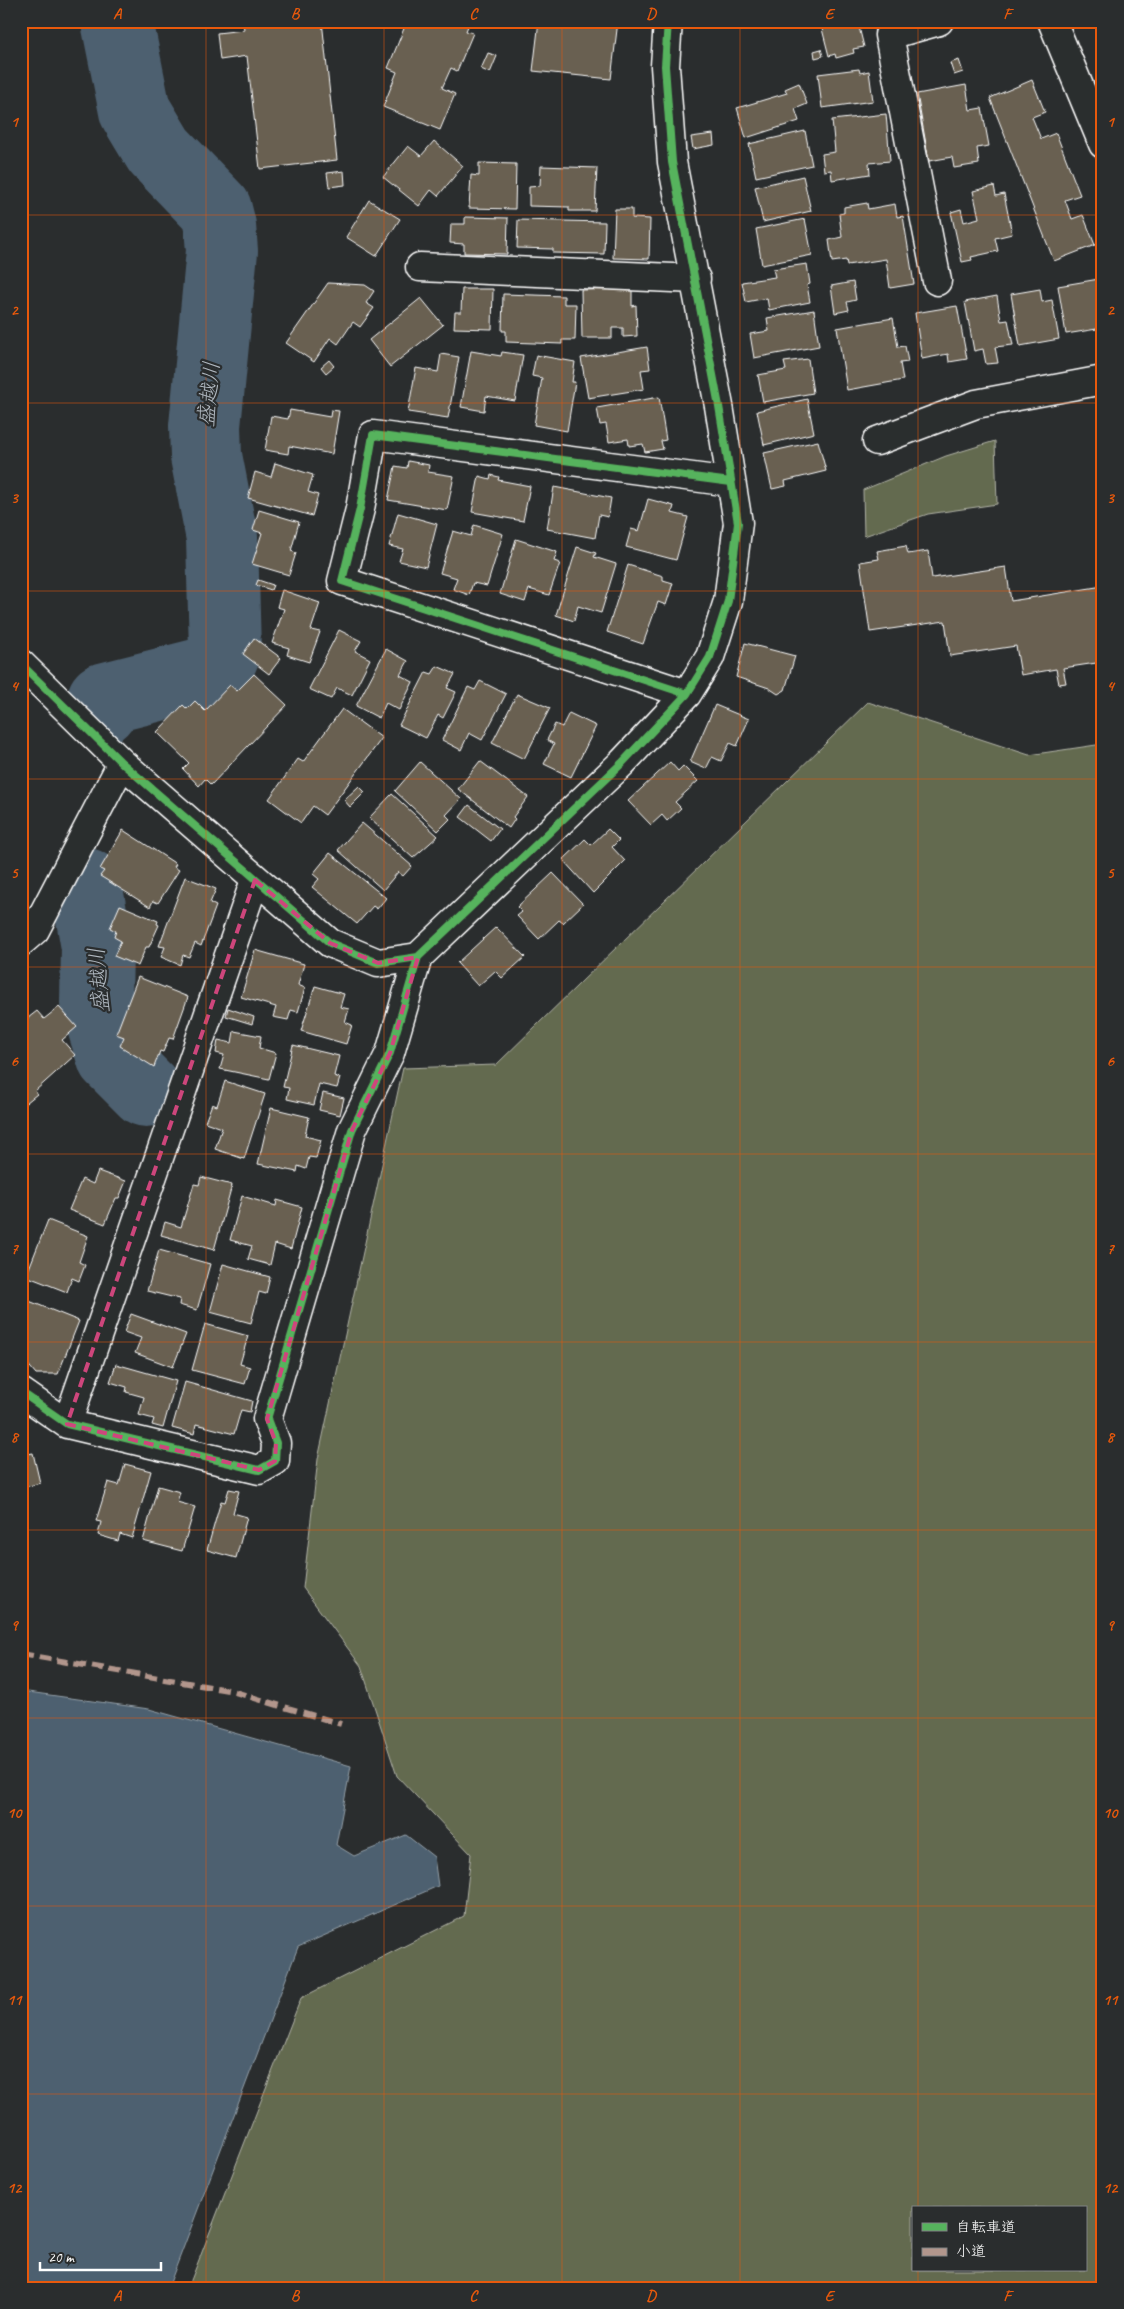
<svg xmlns="http://www.w3.org/2000/svg" width="1124" height="2309" font-family="Caveat,'Klee One',sans-serif">
<style>
.green{fill:#646a50;stroke:#b2b4a8;fill-rule:evenodd}
.water{fill:#4d6070;stroke:#94a0a9}
.lines{fill:none;stroke-linecap:round;stroke-linejoin:round}
.river{stroke:#4d6070;stroke-width:72}
.building{fill:#696051;stroke:#fff}
.street-casing{stroke:#fff;stroke-width:31}
.street{stroke:#2a2d2e;stroke-width:28}
.quiet{stroke:#b2968c;stroke-width:6;stroke-dasharray:12 6;stroke-linecap:butt}
.cycleway-casing{stroke:#2a2d2e;stroke-width:11}
.cycleway{stroke:#56b35d;stroke-width:8}
.marked{fill:none;stroke:#ce467c;stroke-width:4;stroke-dasharray:10 6;stroke-linejoin:round}
.grid{fill:none;stroke:#e8590c;stroke-width:1;stroke-opacity:0.55}
.labels{text-anchor:middle;dominant-baseline:central;stroke-width:4.5;stroke-linejoin:round;paint-order:stroke}
.water-label{font-size:22px;font-style:italic;fill:#afb7bf;stroke:#2a2d2e}
.neatline{fill:none;stroke:#e8590c;stroke-width:2}
.grid-label{font-size:16px;text-anchor:middle;font-weight:bold;fill:#e8590c}
</style>
<rect width="100%" height="100%" fill="#2a2d2e"/>
<filter id="ink" filterUnits="userSpaceOnUse"><feTurbulence type="fractalNoise" baseFrequency=".02" numOctaves="2"/><feDisplacementMap in="SourceGraphic" scale="10" xChannelSelector="R" yChannelSelector="G"/><feConvolveMatrix kernelMatrix="1 2 1 2 8 2 1 2 1" color-interpolation-filters="sRGB"/></filter>
<g filter="url(#ink)">
<!-- green -->
<path class="green" d="M995,441L997,504L928,514L864,536L863,490L946,456Z
M868,702L1029,755L1103,744V2288H188L301,1998L464,1916L471,1854L397,1776L361,1666L303,1588L318,1459L403,1068L496,1065ZM913,2208H1085V2270H913Z"/>
<!-- water -->
<path class="water" d="M21,1691L149,1709L351,1766L336,1845L354,1856L406,1835L434,1857L438,1886L298,1947L168,2288H21Z"/>
<g class="lines">
<!-- river -->
<path class="river" d="M101,709L103,699L205,673L219,665L225,651L222,538L206,456L205,426L222,251L220,226L216,210L159,151L135,111L117,21
M86,884L97,947L96,1003L113,1058L146,1091"/>
</g>
<!-- building -->
<path class="building" d="M243,21H322L337,160L260,169L247,56L220,60L217,33L244,30Z
M407,21H470L466,31L473,33L457,71L451,68L442,88L455,94L440,130L383,107L397,72L388,68Z
M539,21H618L611,79L533,71Z
M820,21H866L858,23L864,47L853,49L854,53L836,58L835,54L829,56Z
M821,49L823,56L815,58L814,51Z
M488,53L497,56L490,73L481,69Z
M959,60L963,72L954,75L950,63Z
M859,69L860,73L869,71L873,101L822,108L818,74Z
M1032,80L1045,112L1032,117L1041,139L1056,133L1080,195L1065,200L1072,219L1083,215L1095,245L1054,261L990,98Z
M799,83L807,104L795,109L799,121L746,138L737,108L787,93L785,89Z
M966,85L970,110L982,108L989,146L977,148L979,164L954,168L952,157L929,161L917,94Z
M886,114L890,161L869,163L870,174L832,180L831,170L824,171L822,154L835,152L832,120Z
M805,131L812,165L756,177L749,144Z
M713,134L714,145L693,149L691,137Z
M434,141L463,166L438,196L431,190L419,206L383,177L408,146L421,156Z
M479,163L516,164L515,209L469,208L471,175L479,176Z
M541,166L597,168L595,211H569V207L529,206V187L540,186Z
M344,171L345,185L329,187L327,173Z
M803,176L811,211L763,222L755,187Z
M994,186L996,196L1004,194L1012,234L995,238L998,251L971,257L972,260L962,262L951,212L961,209L964,222L979,218L973,191Z
M369,200L400,219L376,256L346,237Z
M867,203L868,209L895,204L897,217L903,216L914,284L890,288L886,259L847,265L846,260L832,262L829,240L842,237L839,214L844,213V207Z
M615,209H632V218L650,219L649,259L613,258Z
M465,217L508,218L507,254L464,253V244L450,243L451,224H465Z
M805,219L812,255L762,265L756,229Z
M518,220L605,222L604,254L553,253V249L517,248Z
M807,264L810,284L807,285L810,302L769,310L767,298L746,302L742,282L775,277L773,269Z
M1099,279L1103,303V328L1066,334L1058,286Z
M853,282L856,300L847,302L849,310L835,313L831,286Z
M328,283L365,285L374,291L366,303L374,308L360,327L353,322L338,344L330,338L314,362L286,343Z
M462,289H493L492,329L454,328L455,312H461Z
M632,289V306L636,305L637,336L623,337V328H612V338H582L581,290Z
M1040,289L1042,302L1052,300L1059,339L1020,346L1011,294Z
M503,294L564,296V304H576L575,340H562V344L506,342V331H502Z
M997,296L1001,321L1008,320L1013,345L995,347L998,363L986,364L983,349L974,351L965,302Z
M421,298L443,325L390,367L369,340Z
M957,306L967,359L949,362L948,354L922,359L915,313Z
M814,310L819,346L754,358L750,334L769,331L767,318Z
M893,318L898,347L905,346L908,362L900,363L903,380L847,390L837,328Z
M647,347L650,369L641,370L644,389L588,398L581,358Z
M471,351L501,356L502,352L523,355L515,401L486,396L484,411L461,407Z
M441,354L459,357L448,418L408,412L416,368L438,372Z
M536,355L575,362L572,382H575L567,431L534,425L542,378L532,376Z
M808,359L813,393L763,402L758,375L786,370L784,362Z
M329,360L334,366L326,373L321,367Z
M659,397L666,440L661,441L663,449L645,452L643,444L629,446L628,439L609,442L606,424L600,425L597,408Z
M807,399L814,433L764,445L757,411Z
M290,410L330,417L331,410L339,411L332,454L289,446L288,454L265,450L271,416L288,419Z
M818,441L826,471L785,481L786,486L772,489L764,453Z
M408,461L429,465L428,472L454,476L447,510L388,500L395,466L407,468Z
M275,463L313,475L308,492L318,495L312,516L248,498L255,472L271,477Z
M491,475L499,477L498,480L530,486L523,521L472,512L479,476L490,479Z
M554,487L611,498L608,517L599,515L595,538L547,529Z
M648,499L674,506L672,513L688,517L676,560L626,547L631,529L639,531Z
M259,510L299,522L291,551L296,553L289,575L252,564L262,533L253,530Z
M398,513L437,524L426,567L399,561L403,549L389,546Z
M474,525L503,534L487,586L473,583L469,595L453,589L457,578L440,573L453,531L471,536Z
M516,539L557,552L554,561L560,563L549,595L529,589L525,602L500,594Z
M906,546L908,554L928,551L932,578L1006,567L1011,601L1103,586V662L1063,668L1066,683L1059,684L1056,669L1021,675L1016,646L950,656L945,621L870,632L860,562L879,559L877,551Z
M577,547L596,553L594,557L616,564L601,613L578,606L574,621L556,615Z
M628,565L663,576V580L673,583L666,605L658,602L643,644L607,632Z
M258,580L273,585L271,590L256,585Z
M282,590L320,603L311,630L320,632L309,662L287,655L289,648L272,643L284,609L277,607Z
M339,630L361,641L355,651L370,659L352,695L337,688L331,699L309,689Z
M254,638L281,658L269,674L243,654Z
M745,643L795,656L785,690L778,694L769,688L736,677Z
M386,649L408,661L400,675L413,682L399,710L386,703L379,718L356,706Z
M437,666L455,674L447,688L456,692L443,718L438,715L426,738L399,725L426,672L432,674Z
M254,674L287,705L211,785L205,779L199,786L183,769L189,763L157,732L183,705L187,709L195,701L205,711L230,685L237,691Z
M480,681L506,694L482,740L469,733L461,750L442,740L468,687L475,690Z
M517,694L550,708L524,759L492,743Z
M715,705L749,719L737,746L730,743L721,761L712,757L706,769L690,762Z
M342,709L382,738L325,815L313,806L301,823L269,799L298,759L303,762Z
M569,713L596,726L571,777L544,764L554,744L547,740L555,724L562,727Z
M480,761L528,797L513,817L515,819L509,828L458,789Z
M420,762L461,799L446,815L450,819L438,831L395,791Z
M670,762L678,771L683,766L698,781L675,802L681,808L667,821L662,815L651,825L628,801Z
M359,786L365,792L350,807L344,800Z
M392,794L438,836L413,858L369,818Z
M469,805L500,829L491,841L460,817Z
M362,823L412,866L403,876L398,872L383,890L338,850Z
M608,829L619,840L612,847L625,861L593,893L563,860L585,839L591,845Z
M123,830L176,864L174,867L179,870L158,903L153,901L150,907L100,876L104,871L100,869Z
M330,853L386,898L377,909L373,906L357,924L312,887L319,879L313,874Z
M553,873L583,904L563,923L559,920L539,939L517,916L522,912L517,907Z
M185,877L216,889L210,903L216,906L201,946L195,943L189,957L183,955L180,965L161,957L165,947L159,946Z
M120,905L158,921L157,924L159,925L149,947H146L138,966L114,956L121,941L114,937L116,931L110,928Z
M496,927L525,957L502,978L495,971L478,986L457,963Z
M255,950L304,964L298,985L305,988L298,1012L291,1010L288,1020L273,1017L276,1007L241,997Z
M138,977L188,997L173,1039L169,1038L163,1052L160,1051L154,1067L120,1046L124,1037L116,1034Z
M315,986L344,994L340,1007L349,1009L345,1022L352,1025L346,1044L301,1031Z
M59,1007L77,1027L62,1040L75,1055L35,1091L37,1094L21,1107V1011L28,1018L37,1011L44,1019Z
M228,1008L254,1017L252,1024L226,1016Z
M234,1031L261,1036L259,1048L276,1053L269,1079L220,1069L224,1055L216,1053L218,1040L232,1043Z
M293,1045L339,1056L334,1076L340,1078L337,1088L319,1084L314,1105L287,1099L289,1088L283,1087Z
M225,1081L265,1094L244,1159L215,1149L222,1128L205,1122L212,1104L217,1106Z
M323,1093L344,1098L340,1115L319,1110Z
M271,1108L309,1117L305,1136L321,1140L316,1158L309,1157L306,1169L298,1166L297,1172L258,1164Z
M98,1171L126,1181L119,1198H116L105,1224L69,1210L82,1179L93,1184Z
M201,1177L232,1185L214,1250L161,1235L165,1222L181,1227L194,1184L199,1185Z
M242,1196L276,1206L277,1200L302,1207L291,1249L275,1244L270,1265L248,1259L252,1246L230,1240Z
M48,1220L88,1236L79,1262L85,1265L79,1281L72,1278L67,1292L26,1276Z
M159,1250L210,1264L197,1310L179,1305L180,1299L147,1291Z
M223,1264L270,1277L266,1294L259,1292L251,1323L210,1312Z
M24,1299L79,1321L58,1374H36L25,1361L27,1356L22,1354L25,1346L21,1344V1305Z
M131,1314L186,1334L173,1367L135,1353L141,1338L124,1332Z
M205,1324L248,1336L240,1364L250,1367L245,1384L192,1370Z
M116,1364L176,1381L163,1428L152,1425L154,1419L139,1415L144,1397L126,1392L127,1387L110,1382Z
M185,1382L252,1401L250,1412L241,1410L234,1434L196,1424L194,1434L172,1428Z
M21,1453L22,1455L33,1453L40,1483L21,1488Z
M125,1464L151,1471L132,1538L120,1534L118,1541L98,1535L101,1522L96,1521L108,1482L119,1485Z
M158,1486L180,1492L177,1502L195,1507L182,1551L143,1541Z
M229,1489L239,1491L233,1513L247,1517L236,1558L207,1550L221,1501L225,1502Z"/>
<g class="lines">
<defs>
<path id="street" d="M1052,21L1103,144
M420,267L696,279
M937,281L889,35L939,21
M877,441L976,404L1103,380
M21,664L122,763L330,943L378,963L418,957L622,763L687,694L710,657L728,601L738,523L719,406L672,162L665,66L668,21
M687,694L342,581L360,509L373,435L731,482
M21,942L35,930L122,763
M21,1392L67,1424L259,1470L275,1461L276,1443L267,1419L352,1130L390,1053L418,957
M67,1424L255,880"/>
</defs>
<!-- street casing -->
<use href="#street" class="street-casing"/>
<!-- street -->
<use href="#street" class="street"/>
<!-- quiet -->
<path class="quiet" d="M21,1654L228,1690L341,1724"/>
<defs>
<path id="cycleway" d="M21,664L122,763L330,943L378,963L418,957L622,763L687,694L710,657L728,601L738,523L719,406L672,162L665,66L668,21
M687,694L342,581L360,509L373,435L731,482
M21,1392L67,1424L259,1470L275,1461L276,1443L267,1419L352,1130L390,1053L418,957"/>
</defs>
<!-- cycleway casing -->
<use href="#cycleway" class="cycleway-casing"/>
<!-- cycleway -->
<use href="#cycleway" class="cycleway"/>
</g>
</g>
<!-- marked area -->
<path class="marked" d="M255,880L330,943L378,963L418,957L390,1053L352,1130L267,1419L276,1443L275,1461L259,1470L67,1424Z"/>
<!-- grid -->
<path class="grid" d="M206,21V2288M384,21V2288M562,21V2288M740,21V2288M918,21V2208M21,215H1103M21,403H1103M21,591H1103M21,779H1103M21,967H1103M21,1154H1103M21,1342H1103M21,1530H1103M21,1718H1103M21,1906H1103M21,2094H1103M918,2270V2288"/>
<g class="labels">
<!-- water labels -->
<g class="water-label">
<text transform="translate(209 394) rotate(-85)">盛越川</text>
<text transform="translate(99 980) rotate(-95)">盛越川</text>
</g>
</g>
<!-- margin -->
<rect width="1124" height="2309" fill="none" stroke="#2a2d2e" stroke-width="55"/>
<!-- legend -->
<rect x="912" y="2206" width="175" height="65" fill="#2a2d2e" stroke="#7f8182"/>
<rect x="922" y="2223" width="25" height="8" fill="#56b35d" stroke="#7f8182"/>
<text x="956" y="2232" font-size="15" fill="#ffffff">自転車道</text>
<rect x="922" y="2248" width="25" height="8" fill="#b2968c" stroke="#7f8182"/>
<text x="956" y="2256" font-size="15" fill="#ffffff">小道</text>
<!-- scale -->
<path d="M40 2262v8h121v-8" fill="none" stroke="#ffffff" stroke-width="2.5"/>
<text x="48" y="2262" font-size="15" fill="#ffffff" stroke="#2a2d2e" stroke-width="4" paint-order="stroke">20 m</text>
<rect x="28" y="28" width="1068" height="2254" class="neatline"/>
<g class="grid-label">
<text x="117" y="19">A</text>
<text x="295" y="19">B</text>
<text x="473" y="19">C</text>
<text x="651" y="19">D</text>
<text x="829" y="19">E</text>
<text x="1007" y="19">F</text>
<text x="14" y="127">1</text>
<text x="1110" y="127">1</text>
<text x="14" y="315">2</text>
<text x="1110" y="315">2</text>
<text x="14" y="503">3</text>
<text x="1110" y="503">3</text>
<text x="14" y="691">4</text>
<text x="1110" y="691">4</text>
<text x="14" y="878">5</text>
<text x="1110" y="878">5</text>
<text x="14" y="1066">6</text>
<text x="1110" y="1066">6</text>
<text x="14" y="1254">7</text>
<text x="1110" y="1254">7</text>
<text x="14" y="1442">8</text>
<text x="1110" y="1442">8</text>
<text x="14" y="1630">9</text>
<text x="1110" y="1630">9</text>
<text x="14" y="1818">10</text>
<text x="1110" y="1818">10</text>
<text x="14" y="2005">11</text>
<text x="1110" y="2005">11</text>
<text x="14" y="2193">12</text>
<text x="1110" y="2193">12</text>
<text x="117" y="2301">A</text>
<text x="295" y="2301">B</text>
<text x="473" y="2301">C</text>
<text x="651" y="2301">D</text>
<text x="829" y="2301">E</text>
<text x="1007" y="2301">F</text>
</g>
</svg>
